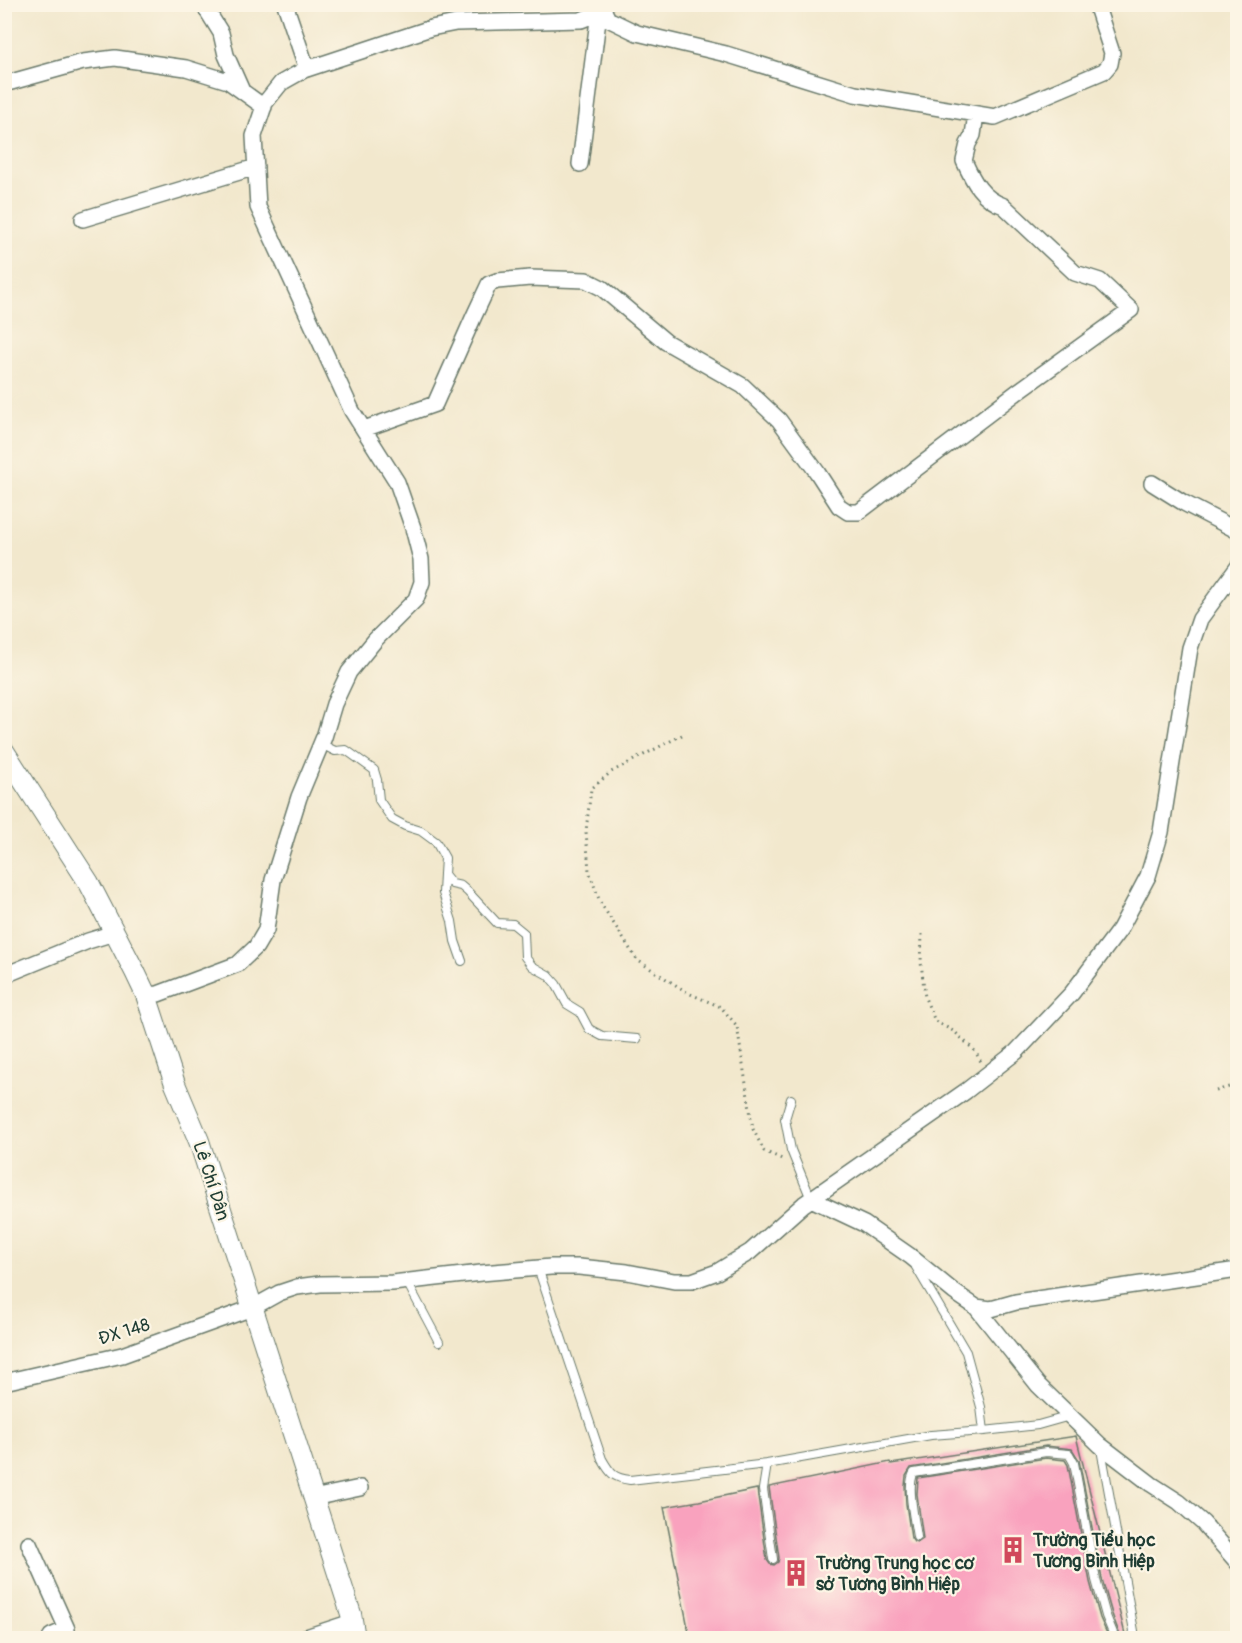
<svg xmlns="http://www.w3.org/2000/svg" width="1242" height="1643" font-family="Pangolin,sans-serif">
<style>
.building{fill:#f9a2be}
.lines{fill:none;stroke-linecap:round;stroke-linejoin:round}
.service-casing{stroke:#69796a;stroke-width:10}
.minor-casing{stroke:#69796a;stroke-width:18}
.tertiary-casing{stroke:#69796a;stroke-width:22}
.path{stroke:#69796a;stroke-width:3;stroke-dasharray:1.5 4.5;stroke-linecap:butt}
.service{stroke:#fff;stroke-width:8}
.minor{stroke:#fff;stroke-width:15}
.tertiary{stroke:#fff;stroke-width:20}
.labels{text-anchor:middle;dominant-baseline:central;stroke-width:4.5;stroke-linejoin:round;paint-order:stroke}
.street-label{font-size:18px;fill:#1f3d34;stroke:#fcf5e5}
.poi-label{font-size:18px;font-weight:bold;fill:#1f3d34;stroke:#fcf5e5;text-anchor:start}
</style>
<rect width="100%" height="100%" fill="#fcf5e5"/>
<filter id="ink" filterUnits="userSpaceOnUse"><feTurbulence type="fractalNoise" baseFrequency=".0167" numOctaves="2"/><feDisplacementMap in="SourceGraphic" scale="12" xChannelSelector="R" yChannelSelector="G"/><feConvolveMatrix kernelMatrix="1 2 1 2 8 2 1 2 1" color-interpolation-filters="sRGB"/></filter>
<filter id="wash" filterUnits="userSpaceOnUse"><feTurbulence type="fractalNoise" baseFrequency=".008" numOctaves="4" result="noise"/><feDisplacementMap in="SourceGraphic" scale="24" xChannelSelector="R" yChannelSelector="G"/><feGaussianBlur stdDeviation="1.35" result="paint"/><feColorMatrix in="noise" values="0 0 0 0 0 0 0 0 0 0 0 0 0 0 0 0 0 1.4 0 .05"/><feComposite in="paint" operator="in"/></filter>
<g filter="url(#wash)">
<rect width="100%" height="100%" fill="#f2e8cd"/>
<g id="blocks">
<!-- building -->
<path class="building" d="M1076,1436L1126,1638H1121L1112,1614L1102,1579L1079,1460L1072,1449L1046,1446L911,1468L906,1476L905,1486L906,1504L911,1538L914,1542L917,1543L923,1539L917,1494L918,1478L1046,1458L1065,1460L1068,1465L1090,1582L1100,1618L1109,1638H690L664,1507L699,1501L757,1489L767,1560L770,1564L774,1565L778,1562L779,1558L769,1487L890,1462L891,1464Z"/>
</g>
</g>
<g filter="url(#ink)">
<use href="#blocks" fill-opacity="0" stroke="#69796a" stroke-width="1.5"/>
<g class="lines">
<defs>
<path id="service" d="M321,744L335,751L346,750L374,770L377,780L379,800L392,819L405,826L421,831L436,842L445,858L444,874L452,884L461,886L468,892L497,923L513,924L524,933L525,957L532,966L548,975L556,984L567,1004L580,1012L589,1029L602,1036L637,1039
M444,874L443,893L452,921L455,941L462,961
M791,1099L785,1119L791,1150L811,1199
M538,1268L602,1459C610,1473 613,1478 630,1480L767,1464
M407,1282L439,1342
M984,1431L1038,1425L1070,1416
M1101,1449L1134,1631L1132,1638
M917,1537C915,1522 906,1485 914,1473L1046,1452L1069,1454L1074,1463L1096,1580L1106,1616L1115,1638
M773,1559L763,1489L767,1464L931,1435L984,1431L981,1407L966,1352L916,1267"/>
<path id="minor" d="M203,4L221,33L226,55L242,91
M285,4L307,69
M604,11L608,19L637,33L726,54L855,94L995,117L1104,71L1110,64L1112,53L1096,4
M4,84L83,62L115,58L186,68L228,81L264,107
M580,164L599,12
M83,219L256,167
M364,429L435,404L474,316L489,284L497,281L530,278L586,280L602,288L666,342L743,386L779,420L817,472L839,506L848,512H859L1020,390L1131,310L1100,281L1075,273L1004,206C982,199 973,181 964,161L968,144L973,135L976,114
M1152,483L1184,503L1238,531
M4,978L10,973L88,941L114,933
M146,995L158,994L238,964L256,947L266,930L273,880L299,797L324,737L334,704L349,672L376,639L416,599L422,582L421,559L413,528L397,482L352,411L258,207L254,136L265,103L281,83L304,70L431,28L456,23L581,20L604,11L605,4
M811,1199L864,1224L910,1256L954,1292L976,1307L991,1309L1016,1302L1238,1270
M976,1307L1038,1385L1100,1445L1151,1484L1179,1502L1203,1523L1238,1563
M4,1382L122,1355L252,1308L279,1293L297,1287L320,1284L392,1283L481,1273L551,1267H579L627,1272L674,1281H692L717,1272L750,1252L804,1204L966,1091L1016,1052L1072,993L1120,929L1148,876L1161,832L1190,648L1200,619L1238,567
M313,1498L360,1488
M29,1544L67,1629L51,1636
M303,1638L352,1622"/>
<path id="tertiary" d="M4,751L89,883L135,972L146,995L175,1084L199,1141L351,1614L355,1638"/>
</defs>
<!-- service casing -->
<use href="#service" class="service-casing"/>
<!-- minor casing -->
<use href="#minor" class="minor-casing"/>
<!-- tertiary casing -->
<use href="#tertiary" class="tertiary-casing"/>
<!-- path -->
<path class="path" d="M682,735L611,772L591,789L586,831L589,871L600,902L637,960L688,993L721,1007L737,1026L753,1129L764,1151L782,1159
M922,934L921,962L925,998L935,1021L955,1032L975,1051L981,1062
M1216,1091L1229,1087L1238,1091"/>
<!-- service -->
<use href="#service" class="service"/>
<!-- minor -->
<use href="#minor" class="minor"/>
<!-- tertiary -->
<use href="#tertiary" class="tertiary"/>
</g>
</g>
<!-- icons -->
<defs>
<symbol id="building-bare" viewBox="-9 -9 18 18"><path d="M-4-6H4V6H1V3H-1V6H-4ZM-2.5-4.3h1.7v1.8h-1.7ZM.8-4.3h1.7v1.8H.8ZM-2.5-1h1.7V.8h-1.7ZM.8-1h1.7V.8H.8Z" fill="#d1495b" stroke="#fcf5e5" stroke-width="2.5" paint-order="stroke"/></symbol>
</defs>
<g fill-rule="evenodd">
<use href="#building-bare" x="994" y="1531" width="38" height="38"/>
<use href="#building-bare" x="777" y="1554" width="38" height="38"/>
</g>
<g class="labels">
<!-- street labels -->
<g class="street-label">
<text transform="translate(211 1181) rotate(72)">Lê Chí Dân</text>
<text transform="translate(124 1332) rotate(-17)">ĐX 148</text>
</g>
<!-- poi labels -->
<g class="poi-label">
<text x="1033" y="1540">Trường Tiểu học<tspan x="1033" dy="21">Tương Bình Hiệp</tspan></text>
<text x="816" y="1563">Trường Trung học cơ<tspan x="816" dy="21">sở Tương Bình Hiệp</tspan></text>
</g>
</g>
<!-- margin -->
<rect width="1242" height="1643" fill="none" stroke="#fcf5e5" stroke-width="24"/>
</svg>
